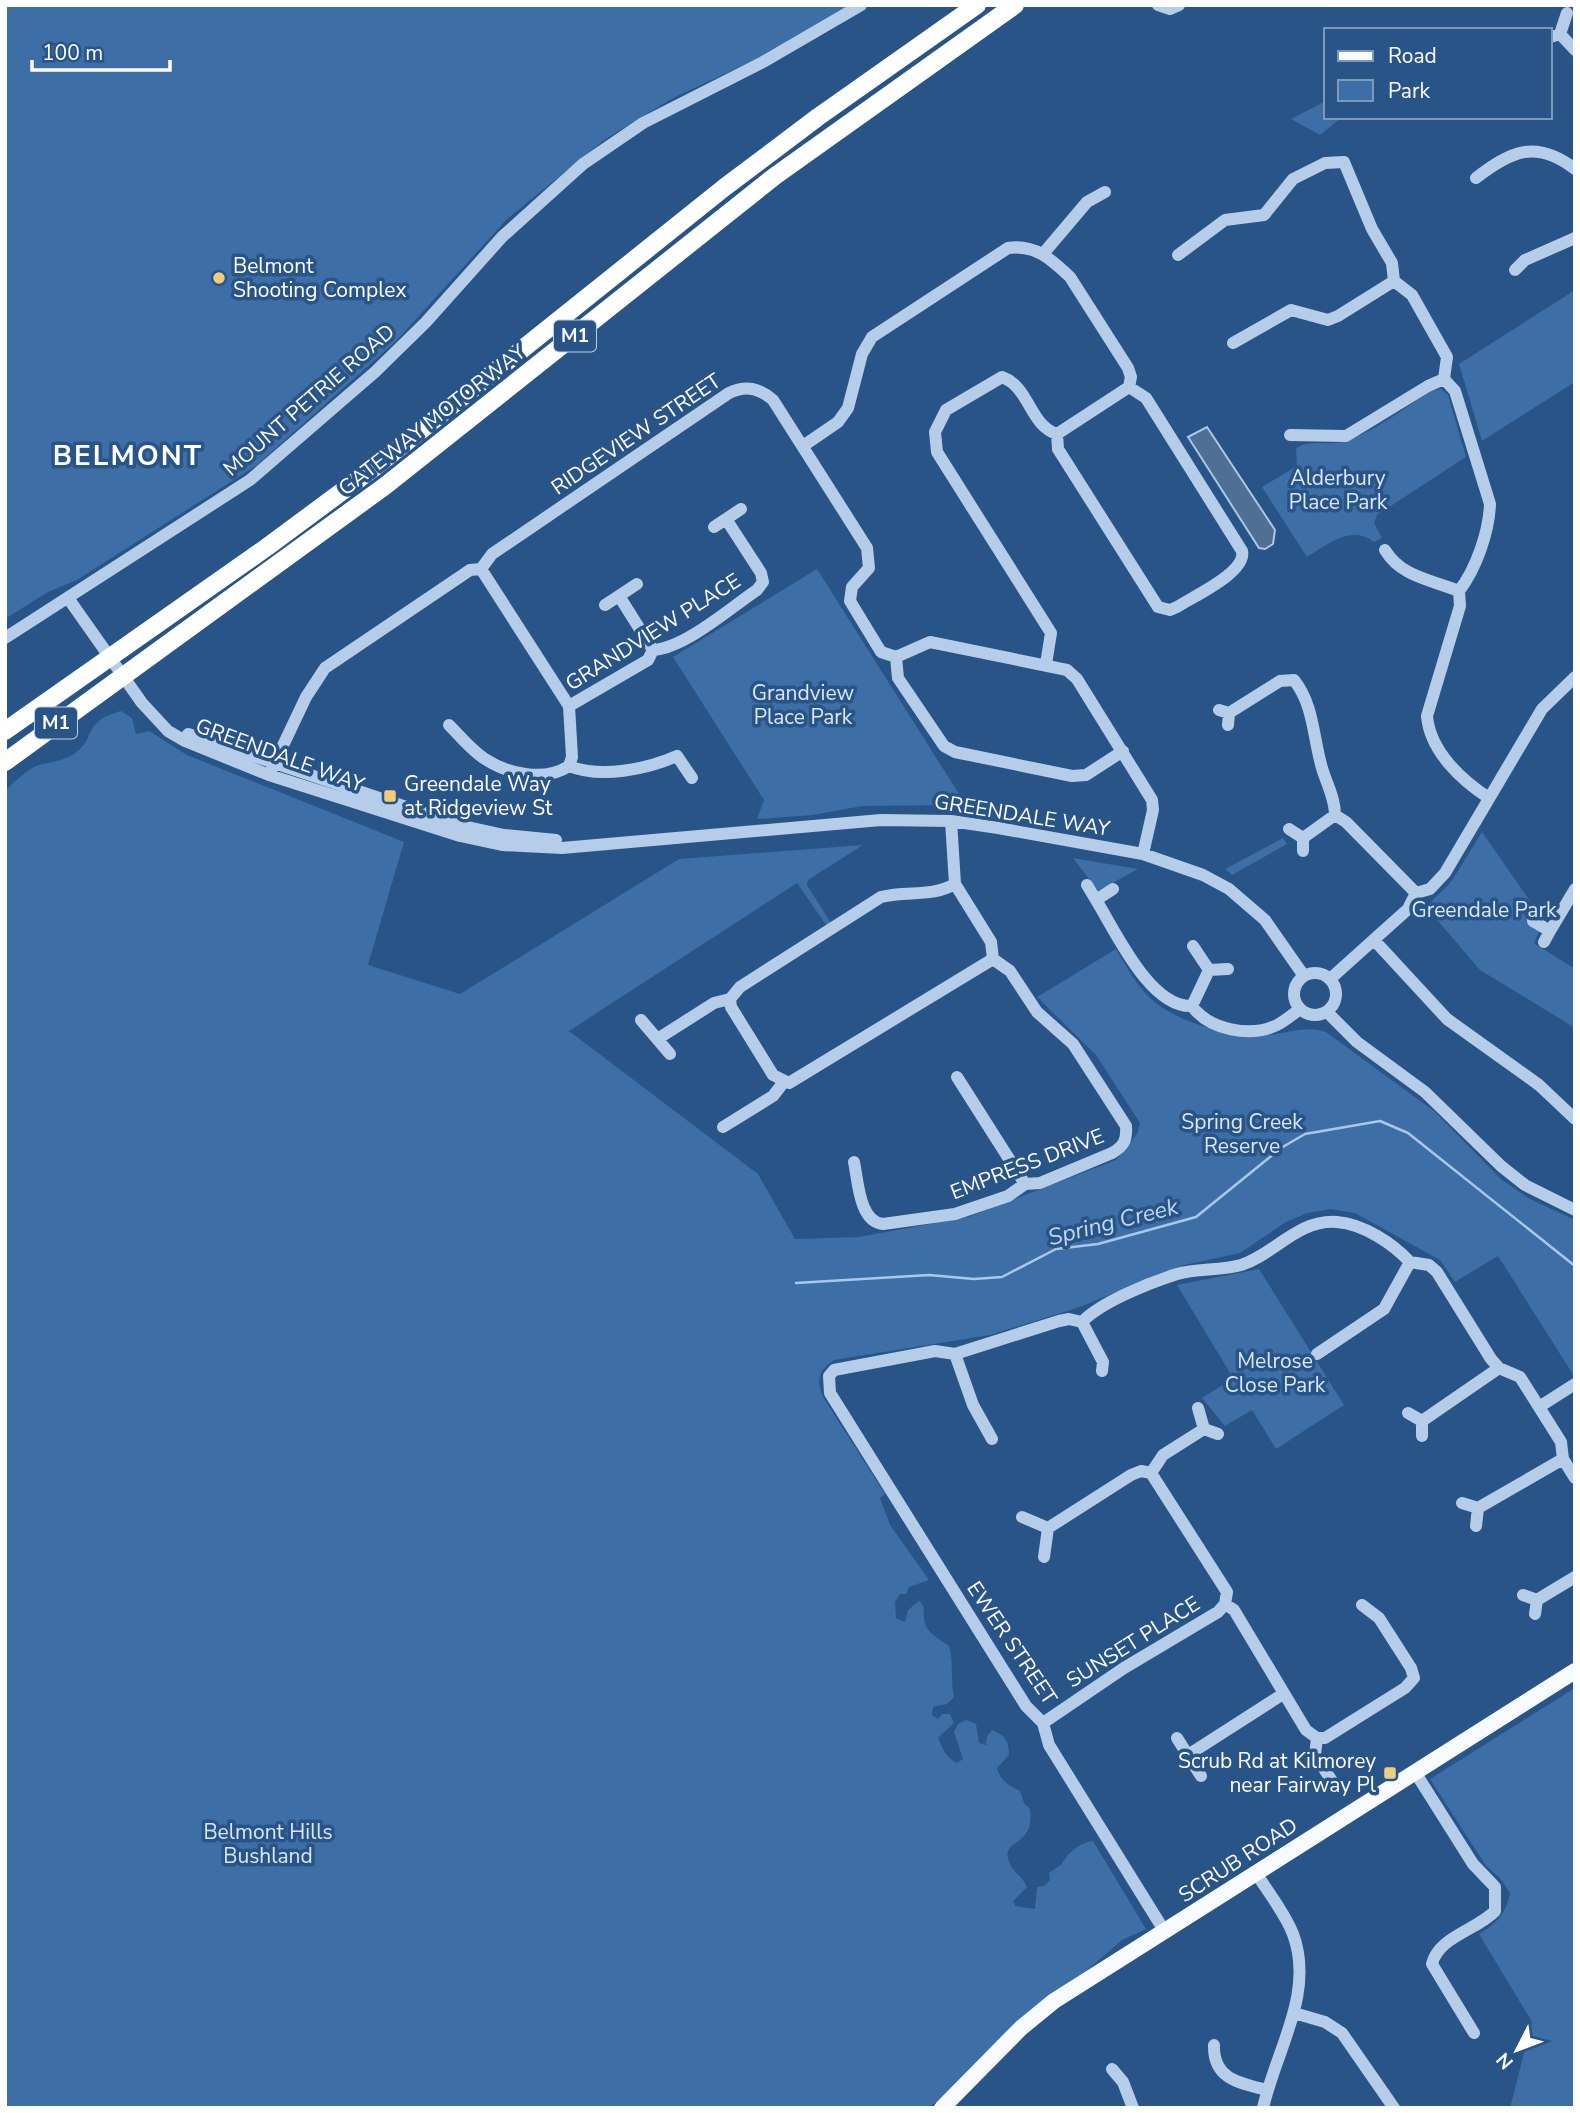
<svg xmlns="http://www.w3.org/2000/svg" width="1580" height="2113" font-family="'Nunito Sans',sans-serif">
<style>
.green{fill:#3d6ea5}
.water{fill:#506f94;stroke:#a9c8e9;stroke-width:2}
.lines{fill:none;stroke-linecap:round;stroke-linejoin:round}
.stream{stroke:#a9c8e9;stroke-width:2.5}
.minor{stroke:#b5cde9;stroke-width:12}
.major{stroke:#f7fafe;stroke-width:16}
.highway{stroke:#fff;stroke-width:18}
.poi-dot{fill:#f0cc7b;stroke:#285488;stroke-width:2.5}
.labels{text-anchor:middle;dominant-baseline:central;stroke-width:7;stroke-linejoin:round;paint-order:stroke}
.shield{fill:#285488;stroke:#beccdb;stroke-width:2}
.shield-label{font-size:19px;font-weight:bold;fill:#fff}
.poi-label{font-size:21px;fill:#fff;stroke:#285488;text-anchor:start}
.street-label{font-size:21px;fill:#fff;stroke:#285488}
.park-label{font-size:21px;fill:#d9e7f7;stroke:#285488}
.water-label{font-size:23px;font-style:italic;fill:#c1d7f0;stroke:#285488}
.district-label{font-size:28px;font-weight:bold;letter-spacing:2px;fill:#fff;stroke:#285488}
</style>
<rect width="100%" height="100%" fill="#285488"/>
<!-- green -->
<path class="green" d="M5,5H850L780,48L673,98L604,140L507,219L396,341L257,465L77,580L48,592L5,619Z
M1326,101V117L1340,119L1320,135L1291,119Z
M1575,290V382L1482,441L1459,364Z
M1441,389L1448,395L1466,457L1377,515L1374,523L1382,538L1374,542C1351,524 1327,545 1307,557L1262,487L1297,466L1296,448C1313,438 1328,447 1345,441C1376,431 1404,408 1431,391Z
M817,569L966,805L862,806L813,815L757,819L764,800L673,657Z
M121,711L132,718L136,734L149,731L187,755L404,842L368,965L460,994L679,859L863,845L808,880L807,885L831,923L826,925L797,883L569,1031L758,1174L795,1239L859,1237L968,1217L1116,1160L1137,1134L1140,1123L1096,1055L1037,997L1116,949C1126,966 1136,984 1150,998C1179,1024 1230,1037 1268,1035C1289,1033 1305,1025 1326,1032L1434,1111L1502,1180L1530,1199L1575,1220L1574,1376L1498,1256L1455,1282L1440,1260L1355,1213L1331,1209L1307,1213L1286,1222L1240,1253L1184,1265L1077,1308L990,1335L834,1360C818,1371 816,1380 823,1397L885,1494L880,1498L890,1525L929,1580L909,1587L906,1594H900L895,1602L896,1618L905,1622L908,1610L919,1601L924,1607C922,1630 931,1634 949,1646C954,1663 950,1679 954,1697L947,1704L933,1707L932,1715L938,1719L942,1714H950L954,1723L938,1738C943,1749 946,1758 957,1763L963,1759L954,1732L958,1724L966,1720L976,1724L979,1743L986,1745L987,1736L992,1730C1005,1735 1009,1741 1009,1755L997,1768C1000,1780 1009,1786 1020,1791L1024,1803L1030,1809C1031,1819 1031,1828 1024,1836C1015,1846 1002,1847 1010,1864C1014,1873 1023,1877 1027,1887L1013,1901L1015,1906L1035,1909L1037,1887L1044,1886L1050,1880L1049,1873L1062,1864C1067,1853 1081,1842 1093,1841L1146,1929L1122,1940L929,2108H5V790C15,782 25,771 36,766C48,762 64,761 74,754C97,739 81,722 121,711Z
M1482,832L1544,921L1534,943L1575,969V1028L1480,970L1426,907L1451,882Z
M1283,838L1287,844L1232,875L1225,869Z
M1073,858L1138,869L1098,891Z
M1259,1269L1344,1405L1276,1449L1252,1410L1225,1426L1202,1398L1233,1378L1177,1285Z
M1575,1688V2108H1510L1532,2022L1479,1934C1497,1923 1506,1914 1510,1893L1500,1878L1486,1866L1430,1779Z"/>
<!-- water -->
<path class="water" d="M1207,427L1275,530L1273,544L1265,549L1259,548L1188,437Z"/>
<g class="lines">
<!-- stream -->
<path class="stream" d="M796,1283L929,1275L974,1279L1002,1277L1056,1249L1098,1244L1196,1217L1281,1148L1305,1134L1380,1121L1408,1133L1575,1266"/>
<!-- minor -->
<path class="minor" d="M1158,5L1170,9L1179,5
M1560,34L1567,13
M1550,37L1560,34L1575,50
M1476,178C1511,151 1536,139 1575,169
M1043,254L1087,202L1105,192
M1178,255L1225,220L1264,215L1293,179L1325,163L1344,162L1372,229L1392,263L1394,281L1412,295L1447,357L1444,379L1455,391L1490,504C1489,532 1476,569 1459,591L1460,606L1427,716C1430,751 1461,780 1489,798
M1515,270L1525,260L1575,238
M1233,343L1291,310L1328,320L1338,316L1394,281
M1057,434L1058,449L1158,607L1170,610L1177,607C1194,596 1247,572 1242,551L1146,398L1129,387
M1290,435L1346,436L1428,386L1444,379
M803,446L838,422L848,408L862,354L872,337L1008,248C1035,244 1051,259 1070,277L1128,368L1131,377L1129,387L1057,434C1029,425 1030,387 1002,377L946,410L935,432L937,452L1051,633L1046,664
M714,527L741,509
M1385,550C1401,577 1432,580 1459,591
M619,596L653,650
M68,598L142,703L168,731L185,741L269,775L460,836L502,845L562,848L881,820L951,821L998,828L1143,854L1203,875L1229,889L1265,920L1304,976
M605,605L637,584
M5,638L250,480L375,372L426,322L502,237L583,164L643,123L763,62L861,5
M896,657L898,678L944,746L955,752L1072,776L1086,775L1123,751
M569,706L648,660L653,650C685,648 730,608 757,590L763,582L761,573L726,519
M1219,710L1229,713L1228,725
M1229,713L1280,681L1294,680C1314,705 1313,738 1322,768C1327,785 1335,798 1335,815L1346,822L1416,893
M449,725C460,736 472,751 485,759C508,774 545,782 569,766L572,757L569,706L481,569
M188,734L463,826L504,835L556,840
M569,766C601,779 647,769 677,756L692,778
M269,775L306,697L325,668L470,570L481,569L492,554L729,393C746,385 759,388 773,400L867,548L869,568L852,587L850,601L881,652L896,657L930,642L1067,670L1077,679L1152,800L1153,810L1143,854
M1289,829L1303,838V851
M1303,838L1335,815
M955,884C930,898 907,890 881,897L740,987L730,999L731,1007L773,1075L789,1083L993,959
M1087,885L1096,900L1113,889
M1096,900C1116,932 1150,1008 1192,1006C1209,1030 1251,1038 1277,1025C1285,1021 1293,1014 1300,1009
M1533,921L1550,931L1544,942
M1550,931L1575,889
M1374,940L1447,1019L1539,1085L1575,1119
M1193,946L1209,970L1228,969
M1294 994a21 21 0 1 1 42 0a21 21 0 1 1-42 0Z
M1330,979L1408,909L1416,893L1430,889L1445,873L1542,709L1575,677
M1192,1006L1209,970
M1327,1012L1357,1042L1425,1092L1501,1166L1525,1185L1575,1210
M641,1020L670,1054
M659,1038L714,1003L730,999
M957,1077L1025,1184
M723,1127L773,1096L783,1083
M854,1162C858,1180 859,1222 883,1224L955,1214L1008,1196L1025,1184L1040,1183L1112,1153C1124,1146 1127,1140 1126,1126L1073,1044L1037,1012L1010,971L993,959L991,942L955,884L951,821
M1082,1322L1103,1362L1102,1371
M955,1354L973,1405L992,1439
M1317,1354L1384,1309L1410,1262
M1539,1407L1575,1384
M1198,1408L1204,1429L1218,1434
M1408,1413L1422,1421V1436
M1422,1421L1499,1368
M1151,1473L1163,1455L1204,1429
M1462,1503L1478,1508L1476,1526
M1478,1508L1563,1459
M1022,1517L1048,1528L1044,1557
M1523,1595L1537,1600L1535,1614
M1537,1600L1575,1577
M1225,1604L1234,1610L1306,1730L1317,1738H1325L1405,1688L1414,1678L1411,1668L1379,1618L1362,1605
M1043,1723L1124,1668L1218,1612L1225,1604L1227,1592L1151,1473L1141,1471L1131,1475L1048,1528
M1177,1738L1201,1776
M1317,1738L1315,1755L1332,1781
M1188,1755L1283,1694
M1415,1772L1473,1864L1495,1887V1911C1477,1930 1438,1937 1432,1964L1474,2033
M1256,1873C1268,1892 1285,1913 1293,1934C1315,1993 1276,2050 1263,2108
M1165,1932L1049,1745L1043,1723L1026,1706L830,1393L829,1376L834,1370L935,1351L955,1354L1059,1321L1069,1319L1082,1322C1101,1302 1149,1283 1177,1274C1197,1268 1220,1271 1241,1265C1275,1254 1298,1219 1337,1222C1364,1224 1393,1244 1410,1262L1429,1265L1437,1272L1491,1359L1499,1368L1520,1377L1561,1442L1563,1459L1575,1478
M1294,2013L1325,2022L1342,2033L1394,2108
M1214,2045C1213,2079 1239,2083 1267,2090
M1112,2069L1123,2082L1133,2108"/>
<!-- major -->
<path class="major" d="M942,2108L1021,2028L1054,2001L1575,1671"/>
<!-- highway -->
<path class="highway" d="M5,731L267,547L375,467L725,187L818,117L977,5
M5,762L385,486L775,176L1015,5"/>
</g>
<!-- markers -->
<g class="poi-dot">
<circle cx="219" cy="278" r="7"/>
<rect x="383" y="789" width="14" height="14" rx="3.5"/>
<rect x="1383" y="1766" width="14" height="14" rx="3.5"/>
</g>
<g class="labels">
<!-- shield labels -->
<g class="shield">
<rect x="554" y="320.5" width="42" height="31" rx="5"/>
<rect x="35" y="707.5" width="42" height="31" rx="5"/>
</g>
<g class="shield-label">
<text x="575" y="336">M1</text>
<text x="56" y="723">M1</text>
</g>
<!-- poi labels -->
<g class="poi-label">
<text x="233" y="266">Belmont<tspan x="233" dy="24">Shooting Complex</tspan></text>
<text x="404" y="784">Greendale Way<tspan x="404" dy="24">at Ridgeview St</tspan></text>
<text x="1376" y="1761" text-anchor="end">Scrub Rd at Kilmorey<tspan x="1376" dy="24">near Fairway Pl</tspan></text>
</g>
<!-- street labels -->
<g class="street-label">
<text transform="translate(309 400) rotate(-41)">MOUNT PETRIE ROAD</text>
<text transform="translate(432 420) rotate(-38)">GATEWAY MOTORWAY</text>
<text transform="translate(636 434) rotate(-34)">RIDGEVIEW STREET</text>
<text transform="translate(653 632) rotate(-32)">GRANDVIEW PLACE</text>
<text transform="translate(280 755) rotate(20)">GREENDALE WAY</text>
<text transform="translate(1022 815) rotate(9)">GREENDALE WAY</text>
<text transform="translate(1027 1164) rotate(-21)">EMPRESS DRIVE</text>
<text transform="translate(1133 1642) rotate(-32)">SUNSET PLACE</text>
<text transform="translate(1012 1643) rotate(56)">EWER STREET</text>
<text transform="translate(1238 1860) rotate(-33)">SCRUB ROAD</text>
</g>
<!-- park labels -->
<g class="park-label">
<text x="1338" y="478">Alderbury<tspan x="1338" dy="24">Place Park</tspan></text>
<text x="803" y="693">Grandview<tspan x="803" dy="24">Place Park</tspan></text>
<text x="1484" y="910">Greendale Park</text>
<text x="1242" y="1122">Spring Creek<tspan x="1242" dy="24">Reserve</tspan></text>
<text x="1275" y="1361">Melrose<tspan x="1275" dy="24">Close Park</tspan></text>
<text x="268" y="1832">Belmont Hills<tspan x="268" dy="24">Bushland</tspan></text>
</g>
<!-- water labels -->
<g class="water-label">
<text transform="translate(1113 1222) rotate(-14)">Spring Creek</text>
</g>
<!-- district labels -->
<g class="district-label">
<text x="128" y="456">BELMONT</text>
</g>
</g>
<!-- border -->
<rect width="1580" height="2113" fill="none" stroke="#ffffff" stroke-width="14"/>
<!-- legend -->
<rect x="1324" y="28" width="228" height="91" fill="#285488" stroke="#7e98b8" stroke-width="2"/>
<rect x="1338" y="51" width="35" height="10" fill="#f7fafe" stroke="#7e98b8" stroke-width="2"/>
<text x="1388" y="63" font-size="21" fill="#ffffff">Road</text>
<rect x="1338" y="80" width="35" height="21" fill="#3d6ea5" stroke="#7e98b8" stroke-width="2"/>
<text x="1388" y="98" font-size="21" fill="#ffffff">Park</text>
<!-- north arrow -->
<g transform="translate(1517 2050) rotate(228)" stroke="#285488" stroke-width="5" paint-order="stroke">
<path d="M0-5L12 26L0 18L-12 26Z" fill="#ffffff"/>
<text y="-10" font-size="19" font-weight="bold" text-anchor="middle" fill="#ffffff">N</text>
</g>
<!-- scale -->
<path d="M32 60v10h138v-10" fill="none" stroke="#ffffff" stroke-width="3.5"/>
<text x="42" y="60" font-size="21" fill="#ffffff" stroke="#285488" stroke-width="5" paint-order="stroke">100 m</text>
</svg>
